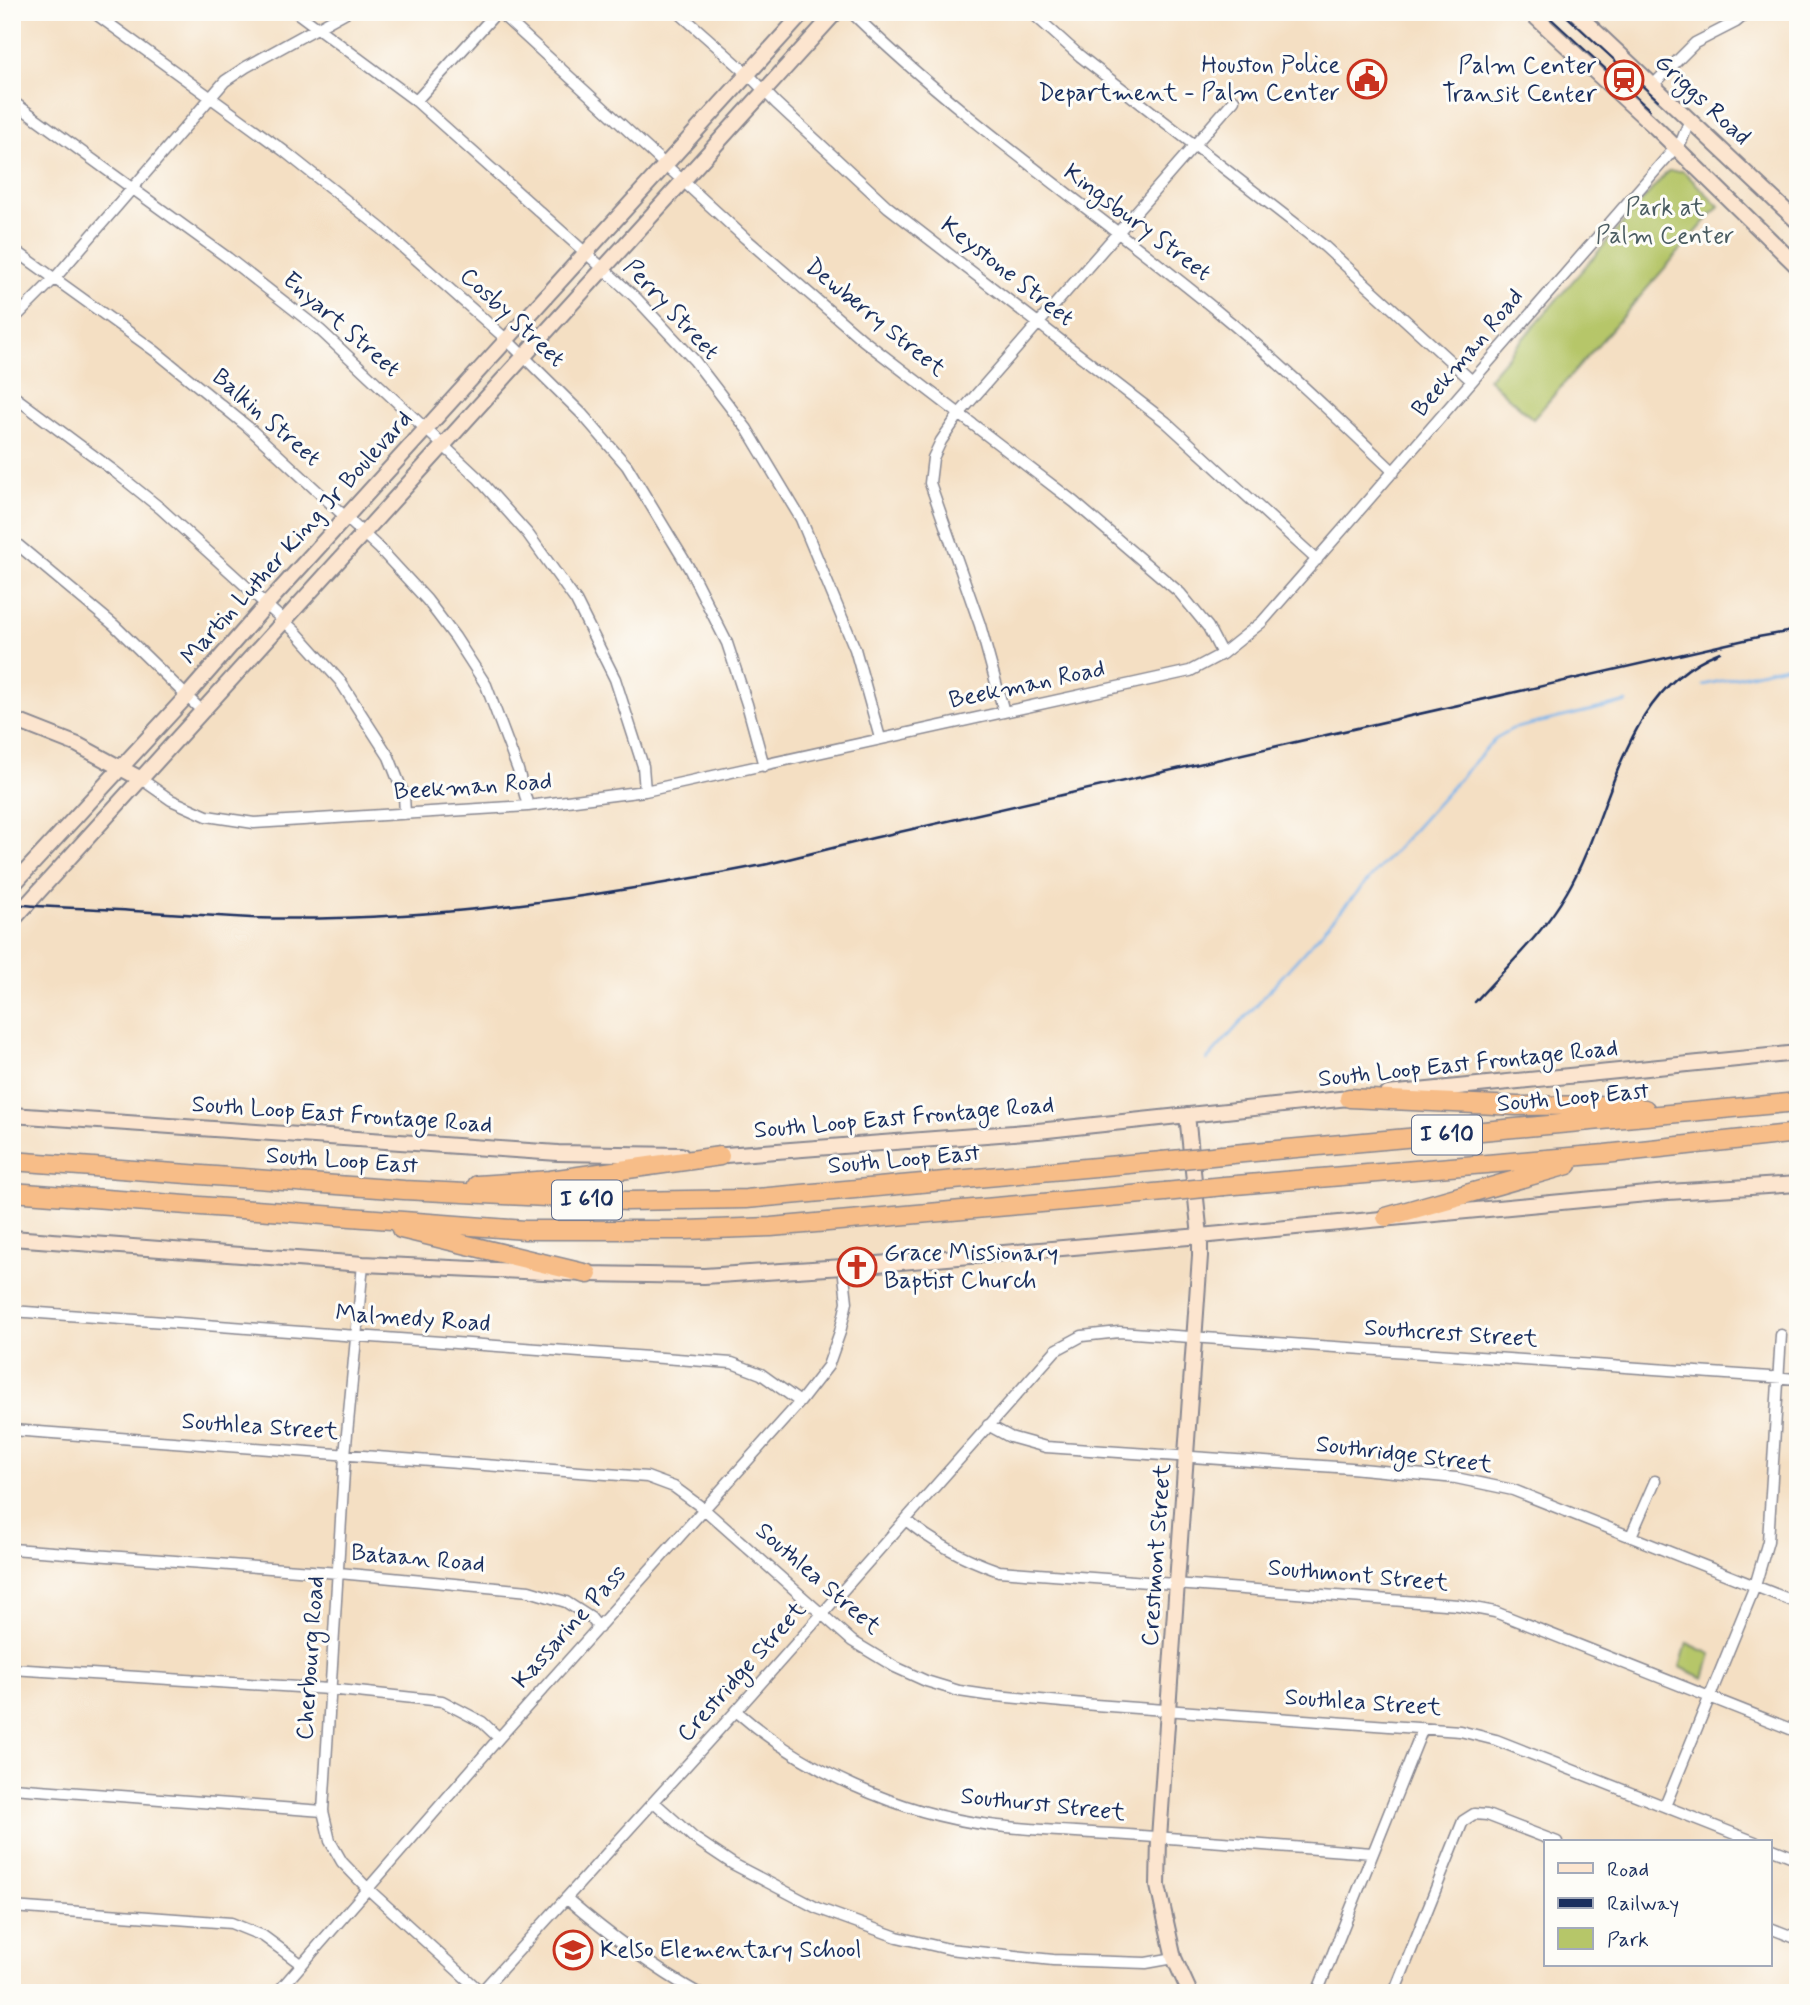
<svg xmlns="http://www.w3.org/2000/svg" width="1810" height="2005" font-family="Mynerve,sans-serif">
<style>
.green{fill:#b6c669;stroke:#687a64;stroke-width:2}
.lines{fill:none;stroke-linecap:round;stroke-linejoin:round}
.stream{stroke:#7ab4eb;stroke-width:2.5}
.street-casing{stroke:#888790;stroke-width:13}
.secondary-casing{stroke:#888790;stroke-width:18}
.highway-casing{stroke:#888790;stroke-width:21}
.street{stroke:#fff;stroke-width:10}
.secondary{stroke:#fce5cf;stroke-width:14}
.highway{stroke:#f7bd88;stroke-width:18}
.tram{stroke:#1b2f5e;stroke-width:2}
.rail{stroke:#1b2f5e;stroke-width:2.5}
.highway-bridge-casing{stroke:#888790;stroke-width:21;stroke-linecap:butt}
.highway-bridge{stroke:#f7bd88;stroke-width:18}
.labels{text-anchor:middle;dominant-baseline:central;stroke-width:6;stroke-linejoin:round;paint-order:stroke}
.shield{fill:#fdfcf7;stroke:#5f6c8c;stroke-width:2}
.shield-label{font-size:23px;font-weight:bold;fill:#1b2f5e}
.poi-label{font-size:24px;fill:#1b2f5e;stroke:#fdfcf7;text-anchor:end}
.street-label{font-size:24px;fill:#1b2f5e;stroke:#fdfcf7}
.park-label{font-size:24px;fill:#4a5c61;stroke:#fdfcf7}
</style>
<rect width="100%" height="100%" fill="#fdfcf7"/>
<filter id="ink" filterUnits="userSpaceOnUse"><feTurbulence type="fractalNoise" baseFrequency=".0143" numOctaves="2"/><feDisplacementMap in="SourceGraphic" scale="14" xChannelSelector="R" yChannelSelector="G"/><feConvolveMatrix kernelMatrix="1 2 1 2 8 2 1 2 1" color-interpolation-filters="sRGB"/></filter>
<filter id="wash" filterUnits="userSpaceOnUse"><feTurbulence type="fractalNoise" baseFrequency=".00686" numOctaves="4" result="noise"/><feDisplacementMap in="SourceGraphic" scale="28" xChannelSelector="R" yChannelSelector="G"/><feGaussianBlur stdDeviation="1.57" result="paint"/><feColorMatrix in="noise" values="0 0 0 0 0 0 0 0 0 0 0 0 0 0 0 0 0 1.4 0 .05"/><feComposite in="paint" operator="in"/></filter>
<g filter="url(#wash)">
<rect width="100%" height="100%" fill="#f4dfc3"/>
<!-- green -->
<path class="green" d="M1668,171H1683L1719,206L1533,419L1488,379Z
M1687,1643L1711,1654L1704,1678L1680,1667Z"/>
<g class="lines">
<!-- stream -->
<path class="stream" d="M1703,685L1798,663
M1207,1060L1496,738L1512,729L1627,702"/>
</g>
</g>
<g filter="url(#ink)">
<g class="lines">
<defs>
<path id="street" d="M93,12L284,151L382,229L507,340L582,414L627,466L689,568L727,643L747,704L764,766
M296,12L416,101L636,298L694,360L747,429L801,519L855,649L880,738
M499,12L745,238L863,340L1074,502L1180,593L1208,627L1222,654
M678,12L748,74L776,103L888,207L1166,422L1317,560
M851,12C964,123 1096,211 1217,311C1279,362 1336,417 1394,472
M1031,12L1080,56L1324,246L1472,381
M1653,85L1695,43L1736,22L1748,12
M12,101L228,258L320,330L478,478L528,534L576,601L615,679L643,766L645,791
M416,101L497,12
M12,248L155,351L248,427L380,549L427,600L455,637L486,685L518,770L528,806
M12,321L55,278L225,81L246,67L346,12
M12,395L114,471L160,508L296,632L340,681L389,757L404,795L405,814
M12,540L114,625L203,712
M1004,712L980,625L930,483L933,458L941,441L960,413L1234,100
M141,779L171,800L207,816L254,823L528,806L645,791L1190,671L1222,654L1262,622L1682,140L1690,119
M363,1264L345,1455L323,1811L330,1841L342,1862L368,1889L481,1992
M12,1311L732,1363L761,1374L800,1402
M988,1425L1010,1437L1046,1447L1351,1468L1456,1478L1513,1490L1798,1603
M12,1430L647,1477L674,1487L704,1509L852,1641L895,1667L926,1681L959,1691L986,1695L1095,1705L1460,1731L1496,1740L1755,1842
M906,1520C934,1544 965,1559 999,1571L1458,1605L1495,1612L1798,1732
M1631,1536L1655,1481
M12,1549L339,1573L529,1591L566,1602L591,1618L599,1628
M12,1669L329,1689L442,1701L482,1722L499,1738
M736,1711C803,1770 900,1814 990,1825C1035,1831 1082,1832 1128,1835C1209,1841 1290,1847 1372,1853
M12,1788L323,1811
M654,1802L694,1838L733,1864L817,1908L897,1937L949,1949L1053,1960L1146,1963L1174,1958
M1665,1806L1755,1586L1768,1541L1781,1335
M1770,1848L1798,1859
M566,1898C608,1934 650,1966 698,1993
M12,1907L231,1923L263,1936L301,1964
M1770,1928L1798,1939
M277,1993L499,1738L800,1402L828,1366L840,1332L847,1302L843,1267
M480,1993L736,1711L1056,1350L1082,1336L1119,1332L1798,1379
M1317,1993L1423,1728
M1394,1993L1463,1821L1474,1814L1487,1815L1557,1842"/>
<path id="secondary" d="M1530,12L1655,127L1798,267
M1575,12L1798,222
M12,719L78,745L141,779
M12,886L186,697L267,604L804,12
M12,921L836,12
M1388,1094L1798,1053
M12,1115L558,1153L681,1155
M1187,1115L1200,1236V1256L1159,1838L1158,1886L1174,1958L1190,1993
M712,1156L1038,1131L1358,1097
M12,1238L363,1264L588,1274L704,1276L843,1267L1200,1236L1668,1192L1798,1184"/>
<path id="highway" d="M1349,1098L1517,1106L1620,1105L1645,1109
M1222,1155L1798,1102
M12,1161L404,1190L627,1201L746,1199L1162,1161
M477,1185L550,1180L720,1156
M1224,1186L1605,1154L1798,1133
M12,1192L525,1230H686L771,1227L1165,1192
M1386,1217L1568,1165
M401,1229L588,1274"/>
</defs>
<!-- street casing -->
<use href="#street" class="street-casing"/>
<!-- secondary casing -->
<use href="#secondary" class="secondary-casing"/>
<!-- highway casing -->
<use href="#highway" class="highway-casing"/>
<!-- street -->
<use href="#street" class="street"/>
<!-- secondary -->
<use href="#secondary" class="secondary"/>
<!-- highway -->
<use href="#highway" class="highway"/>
<!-- tram -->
<path class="tram" d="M1544,12L1649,109
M1562,12L1658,100"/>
<!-- rail -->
<path class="rail" d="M12,904C53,908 94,908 134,911C173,913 212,916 251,918C425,923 599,897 768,864L873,838L1758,637L1798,630
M1475,1002C1506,967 1544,933 1567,892C1614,811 1620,690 1720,652"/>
<defs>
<path id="highway-bridge" d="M1162,1161L1222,1155
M1165,1192L1224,1186"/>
</defs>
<!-- highway-bridge casing -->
<use href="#highway-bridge" class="highway-bridge-casing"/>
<!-- highway-bridge -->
<use href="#highway-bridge" class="highway-bridge"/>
</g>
</g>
<!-- icons -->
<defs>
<symbol id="civic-ring" viewBox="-11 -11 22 22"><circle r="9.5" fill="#fdfcf7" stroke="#c8321e" stroke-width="1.5"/><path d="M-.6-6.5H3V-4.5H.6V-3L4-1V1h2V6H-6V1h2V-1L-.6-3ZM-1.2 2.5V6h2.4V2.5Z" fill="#c8321e"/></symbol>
<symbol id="station-ring" viewBox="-11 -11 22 22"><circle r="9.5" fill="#fdfcf7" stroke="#c8321e" stroke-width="1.5"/><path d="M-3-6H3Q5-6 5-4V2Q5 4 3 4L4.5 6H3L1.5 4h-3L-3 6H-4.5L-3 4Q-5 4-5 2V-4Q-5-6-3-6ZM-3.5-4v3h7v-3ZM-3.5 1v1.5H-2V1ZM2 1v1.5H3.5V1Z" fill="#c8321e"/></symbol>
<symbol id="church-ring" viewBox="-11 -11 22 22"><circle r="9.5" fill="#fdfcf7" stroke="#c8321e" stroke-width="1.5"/><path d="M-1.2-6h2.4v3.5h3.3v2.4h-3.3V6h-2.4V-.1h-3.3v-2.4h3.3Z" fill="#c8321e"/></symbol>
<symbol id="school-ring" viewBox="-11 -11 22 22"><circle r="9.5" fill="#fdfcf7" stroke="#c8321e" stroke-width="1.5"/><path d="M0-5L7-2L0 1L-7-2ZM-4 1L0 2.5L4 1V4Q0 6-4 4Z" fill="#c8321e"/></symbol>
</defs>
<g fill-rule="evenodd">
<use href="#civic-ring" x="1345" y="57" width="44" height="44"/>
<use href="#station-ring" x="1602" y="58" width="44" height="44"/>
<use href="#church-ring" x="835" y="1245" width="44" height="44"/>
<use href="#school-ring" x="551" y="1928" width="44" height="44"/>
</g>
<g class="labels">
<!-- shield labels -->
<g class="shield">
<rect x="1412" y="1115.5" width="70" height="39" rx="5"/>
<rect x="552" y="1180.5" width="70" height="39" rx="5"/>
</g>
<g class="shield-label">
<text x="1447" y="1135">I 610</text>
<text x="587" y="1200">I 610</text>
</g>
<!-- poi labels -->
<g class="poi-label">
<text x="1340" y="65">Houston Police<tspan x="1340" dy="28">Department - Palm Center</tspan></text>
<text x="1597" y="66">Palm Center<tspan x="1597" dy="28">Transit Center</tspan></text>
<text x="884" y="1253" text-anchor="start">Grace Missionary<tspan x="884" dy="28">Baptist Church</tspan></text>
<text x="600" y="1950" text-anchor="start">Kelso Elementary School</text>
</g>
<!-- street labels -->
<g class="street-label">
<text transform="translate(1702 100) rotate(43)">Griggs Road</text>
<text transform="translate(1137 223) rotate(37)">Kingsbury Street</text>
<text transform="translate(1007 272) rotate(38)">Keystone Street</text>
<text transform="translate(671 310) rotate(47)">Perry Street</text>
<text transform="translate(512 318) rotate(43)">Cosby Street</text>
<text transform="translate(875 318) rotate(39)">Dewberry Street</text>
<text transform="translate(341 325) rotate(41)">Enyart Street</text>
<text transform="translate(1468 353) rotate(-50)">Beekman Road</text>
<text transform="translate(266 418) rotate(41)">Balkin Street</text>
<text transform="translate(297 538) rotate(-48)">Martin Luther King Jr Boulevard</text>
<text transform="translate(1027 685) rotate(-12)">Beekman Road</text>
<text transform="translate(473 787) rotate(-4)">Beekman Road</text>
<text transform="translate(1468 1064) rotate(-6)">South Loop East Frontage Road</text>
<text transform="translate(1573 1098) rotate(-5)">South Loop East</text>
<text transform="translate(342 1115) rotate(4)">South Loop East Frontage Road</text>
<text transform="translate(904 1118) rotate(-5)">South Loop East Frontage Road</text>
<text transform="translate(904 1160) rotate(-5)">South Loop East</text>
<text transform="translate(342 1161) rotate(4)">South Loop East</text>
<text transform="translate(413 1319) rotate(4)">Malmedy Road</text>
<text transform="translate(1451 1334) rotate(4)">Southcrest Street</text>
<text transform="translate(260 1427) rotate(4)">Southlea Street</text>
<text transform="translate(1404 1455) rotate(7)">Southridge Street</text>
<text transform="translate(1157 1555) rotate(-86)">Crestmont Street</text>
<text transform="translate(418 1559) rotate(5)">Bataan Road</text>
<text transform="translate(1358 1576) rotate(5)">Southmont Street</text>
<text transform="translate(818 1579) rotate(41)">Southlea Street</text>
<text transform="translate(570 1627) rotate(-48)">Kassarine Pass</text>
<text transform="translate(311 1658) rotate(-86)">Cherbourg Road</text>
<text transform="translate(742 1672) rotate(-48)">Crestridge Street</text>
<text transform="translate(1363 1703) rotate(4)">Southlea Street</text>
<text transform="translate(1043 1805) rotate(6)">Southurst Street</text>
</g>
<!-- park labels -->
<g class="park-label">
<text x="1665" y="208">Park at<tspan x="1665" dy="28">Palm Center</tspan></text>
</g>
</g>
<!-- margin -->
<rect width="1810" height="2005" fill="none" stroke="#fdfcf7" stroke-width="42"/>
<!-- legend -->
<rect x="1544" y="1840" width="228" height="126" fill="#fdfcf7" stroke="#a3aaba" stroke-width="2"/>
<rect x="1558" y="1863" width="35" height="10" fill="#fce5cf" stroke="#a3aaba" stroke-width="2"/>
<text x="1607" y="1876" font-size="21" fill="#1b2f5e">Road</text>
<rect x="1558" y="1898" width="35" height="10" fill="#1b2f5e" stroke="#a3aaba" stroke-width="2"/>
<text x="1607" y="1910" font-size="21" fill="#1b2f5e">Railway</text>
<rect x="1558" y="1928" width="35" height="21" fill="#b6c669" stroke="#a3aaba" stroke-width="2"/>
<text x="1607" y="1946" font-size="21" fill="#1b2f5e">Park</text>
</svg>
